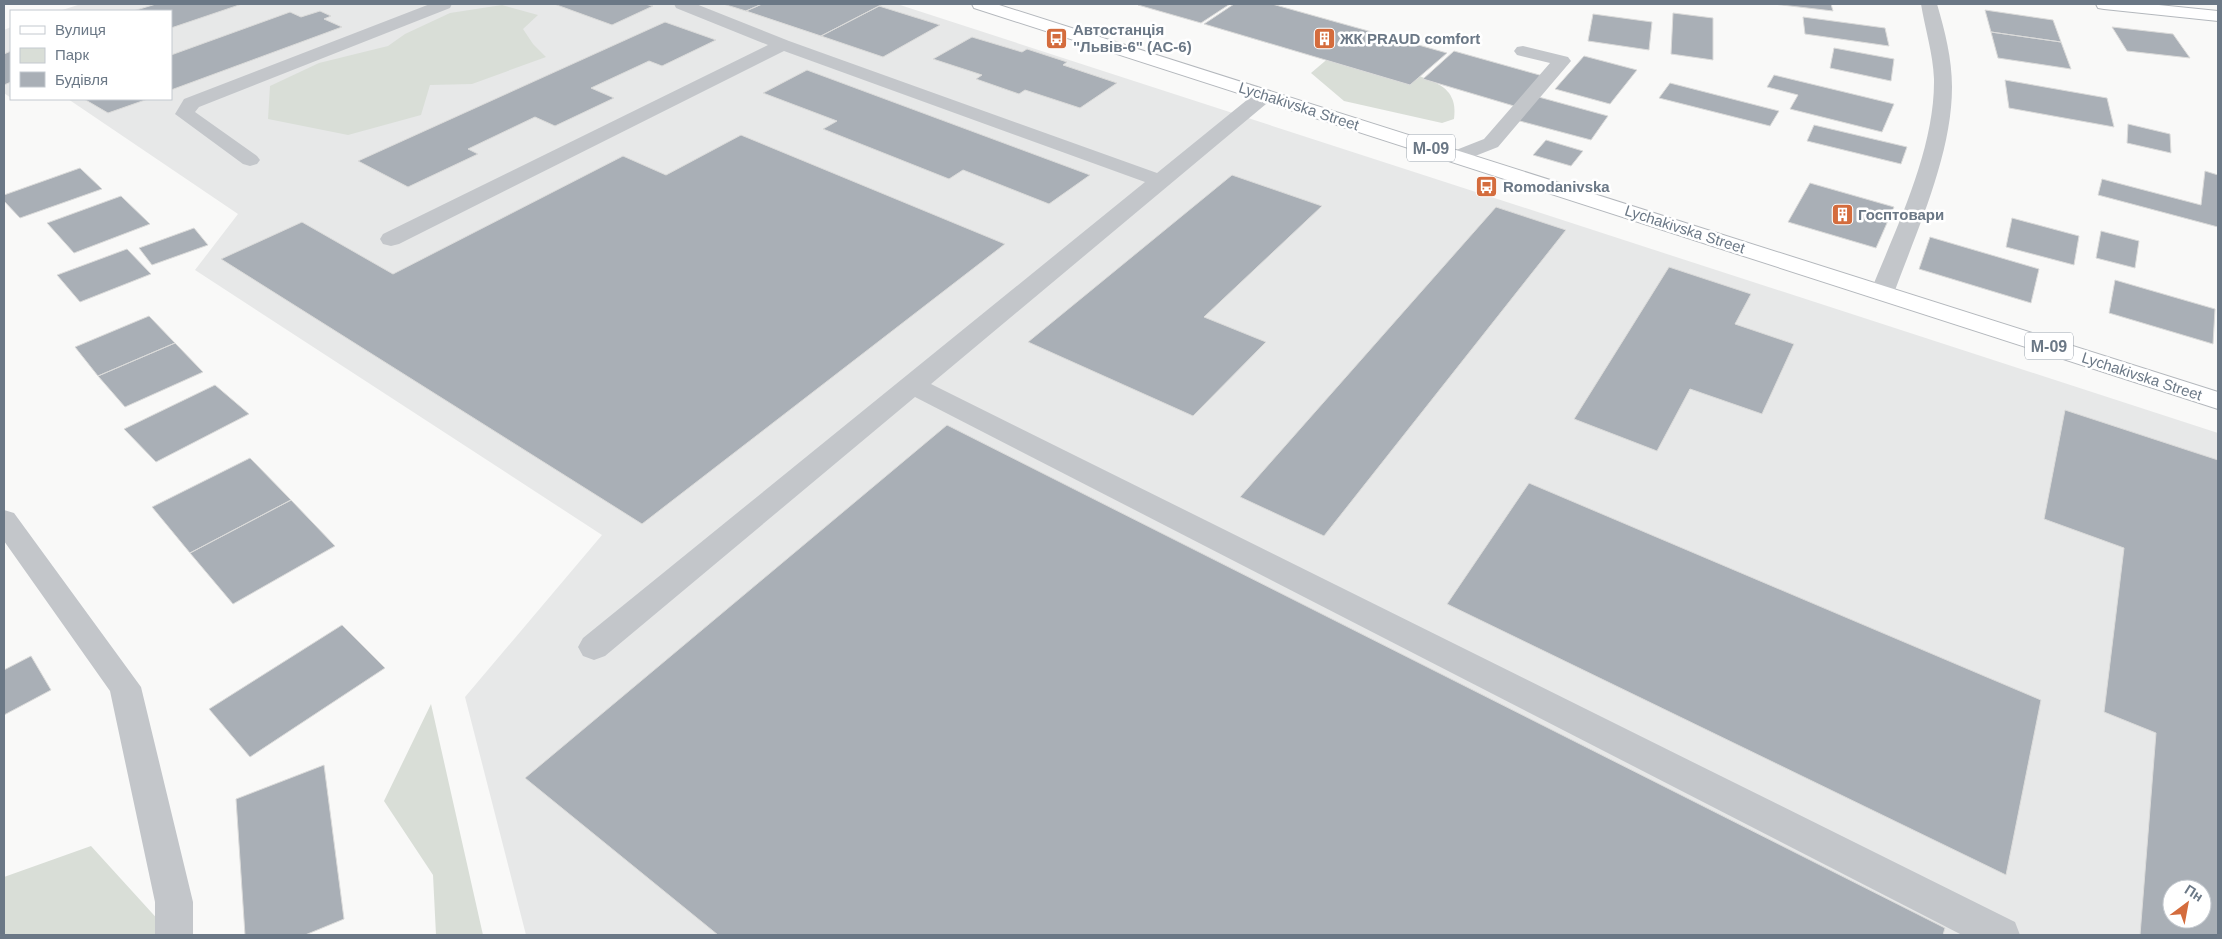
<svg xmlns="http://www.w3.org/2000/svg" width="2222" height="939" font-family="Arial,sans-serif">
<style>
.built{fill:#e7e8e8;fill-rule:evenodd}
.green{fill:#d9ded7}
.building{fill:#a9afb6;stroke:#dbdbda;fill-rule:evenodd}
.lines{fill:none;stroke-linecap:round;stroke-linejoin:round}
.major-casing{stroke:#b4b8bd;stroke-width:2}
.minor{fill:#c3c6ca;fill-rule:evenodd}
.major{fill:#fff;fill-rule:evenodd}
.labels{text-anchor:middle;dominant-baseline:central;stroke-width:5;stroke-linejoin:round;paint-order:stroke}
.far-poi-label{font-size:15px;font-weight:bold;fill:#6b7886;stroke:#fff;text-anchor:start}
.far-street-label{font-size:15px;fill:#6b7886;stroke:#fff}
.shield{fill:#fff;stroke:#97a0aa;stroke-width:1}
.shield-label{font-size:16px;font-weight:bold;fill:#6b7886}
</style>
<rect width="100%" height="100%" fill="#f9f9f8"/>
<!-- built -->
<path class="built" d="M81,4H897L2218,433V935H526L465,697L602,535L195,270L238,214L68,99H171V11H59ZM2172,889H2202V919H2172Z
M11,27V98L4,93V30Z"/>
<!-- green -->
<path class="green" d="M502,5L538,15L523,29L533,44L546,57L472,84L430,85L421,115L348,135L268,119L270,86L319,63L388,46L405,34L450,13Z
M1331,56C1355,61 1436,73 1449,93C1455,102 1455,109 1454,119L1442,123L1344,101L1311,73Z
M431,704L483,935H436L433,875L384,801Z
M91,846L172,935H4V877Z"/>
<!-- building -->
<path class="building" d="M156,4H242L171,28V11H133Z
M554,4H645L653,6L612,25Z
M723,4H762L746,11Z
M762,4H883L821,36L746,11Z
M1140,4H1230L1201,23L1138,5Z
M1234,4H1272L1447,53L1410,85L1204,24Z
M1773,4H1831L1833,11Z
M879,6L940,25L883,57L821,36Z
M1985,10L2053,20L2061,42L1991,32Z
M320,11L331,16L324,19L342,27L171,90V55L290,12L301,17Z
M1673,13L1713,18V60L1671,54Z
M1593,14L1652,22L1649,50L1588,41Z
M1803,17L1885,28L1889,46L1805,34Z
M665,22L716,40L662,66L649,61L591,88L614,98L555,126L535,117L468,149L478,154L408,187L358,161Z
M2112,27L2173,34L2190,58L2127,51Z
M1991,32L2061,42L2071,69L1998,58Z
M972,37L1022,52L1027,49L1067,62L1063,65L1117,83L1080,108L1025,90L1019,94L976,79L982,75L933,59Z
M1834,48L1894,59L1891,81L1830,68Z
M11,51V82L4,85V54Z
M1454,51L1543,76L1514,106L1423,79Z
M1584,56L1637,70L1610,104L1555,89Z
M807,70L1090,175L1049,204L963,170L949,179L823,129L837,121L763,93Z
M1774,75L1894,104L1882,132L1790,109L1798,95L1767,87Z
M2005,80L2107,98L2114,127L2009,108Z
M1670,83L1779,111L1770,126L1659,98Z
M1535,96L1608,116L1591,140L1516,120Z
M84,99H148L108,113Z
M2128,124L2170,134L2171,153L2127,143Z
M1814,125L1907,147L1901,164L1807,141Z
M741,135L1005,244L642,524L221,259L302,222L393,274L623,156L666,175Z
M1546,140L1583,151L1571,166L1533,155Z
M80,168L102,189L20,218L4,201V195Z
M2205,171L2218,175V227L2098,195L2102,179L2201,205Z
M1232,175L1322,206L1204,317L1266,342L1193,416L1028,342Z
M1810,183L1894,207L1876,248L1788,222Z
M121,196L150,224L74,253L47,223Z
M1496,207L1566,230L1324,536L1240,497Z
M2012,218L2079,236L2074,265L2006,247Z
M194,228L208,245L152,265L139,248Z
M2101,231L2139,241L2135,268L2096,258Z
M1930,237L2039,269L2031,303L1919,269Z
M127,249L151,274L80,302L57,275Z
M1669,267L1751,294L1735,324L1794,344L1762,414L1690,389L1657,451L1574,419Z
M2115,280L2215,309L2213,344L2109,313Z
M149,316L175,343L98,376L75,347Z
M175,343L203,372L125,407L98,376Z
M215,385L249,414L156,462L124,429Z
M2065,410L2218,460V935H2140L2156,733L2104,712L2124,548L2044,519ZM2172,889H2202V919H2172Z
M947,425L1945,928L1943,935H718L525,778Z
M250,458L291,500L190,553L152,507Z
M1529,483L2041,700L2006,875L1447,604Z
M291,500L335,546L233,604L190,553Z
M342,625L385,668L250,757L209,709Z
M31,656L51,690L4,715V670Z
M324,765L344,919L305,935H245L236,799Z"/>
<g class="lines">
<defs>
<path id="major" d="M972,4H996L2218,392V409L974,8Z
M2096,4H2149L2218,11V21L2104,9L2098,8Z"/>
</defs>
<!-- major casing -->
<use href="#major" class="major-casing"/>
<!-- minor -->
<path class="minor" d="M430,4H452L450,8L199,107L195,112L257,156L260,160L257,164L250,166L243,164L175,114L184,99Z
M674,4H696L789,41L1157,173L1258,91H1272L1274,95L1272,99L931,384L2015,922L2020,935H1962L915,397L605,656L594,660L583,656L578,647L583,638L1145,182L784,51L399,244L391,246L383,244L380,239L383,234L768,45L676,8Z
M1921,4H1937C1945,31 1952,59 1952,87C1952,155 1917,230 1894,293L1890,298L1882,300L1874,298L1870,293C1896,228 1935,150 1934,79C1933,53 1925,29 1921,4Z
M1523,46L1568,57L1571,61L1498,147L1465,160L1458,162L1451,160L1448,156L1451,152L1484,139L1550,63L1517,55L1514,51L1517,47Z
M4,510L14,513L141,687L193,902V935H155V902L110,691L4,541Z"/>
<!-- major -->
<use href="#major" class="major"/>
</g>
<!-- icons -->
<defs>
<symbol id="bus-square" viewBox="-11 -11 22 22"><rect x="-9" y="-9" width="18" height="18" rx="4" fill="#d46c3d" stroke="#fff"/><path d="M-5-6H5V4H4V6H2V4H-2V6H-4V4H-5ZM-3.5-4V0h7V-4ZM-3.5 1.2v1.5H-2V1.2ZM2 1.2v1.5H3.5V1.2Z" fill="#fff"/></symbol>
<symbol id="building-square" viewBox="-11 -11 22 22"><rect x="-9" y="-9" width="18" height="18" rx="4" fill="#d46c3d" stroke="#fff"/><path d="M-4-6H4V6H1V3H-1V6H-4ZM-2.5-4.3h1.7v1.8h-1.7ZM.8-4.3h1.7v1.8H.8ZM-2.5-1h1.7V.8h-1.7ZM.8-1h1.7V.8H.8Z" fill="#fff"/></symbol>
</defs>
<g fill-rule="evenodd">
<use href="#bus-square" x="1044" y="26" width="25" height="25"/>
<use href="#building-square" x="1312" y="26" width="25" height="25"/>
<use href="#bus-square" x="1474" y="174" width="25" height="25"/>
<use href="#building-square" x="1830" y="202" width="25" height="25"/>
</g>
<g class="labels">
<!-- far-poi labels -->
<g class="far-poi-label">
<text x="1073" y="29">Автостанція<tspan x="1073" dy="17">"Львів-6" (АС-6)</tspan></text>
<text x="1340" y="38">ЖК PRAUD comfort</text>
<text x="1503" y="186">Romodanivska</text>
<text x="1858" y="214">Госптовари</text>
</g>
<!-- far-street labels -->
<g class="far-street-label">
<text transform="translate(1299 106) rotate(18)">Lychakivska Street</text>
<text transform="translate(1685 229) rotate(18)">Lychakivska Street</text>
<text transform="translate(2142 376) rotate(18)">Lychakivska Street</text>
</g>
<!-- shield labels -->
<g class="shield">
<rect x="1407" y="134.5" width="48" height="27" rx="4"/>
<rect x="2025" y="332.5" width="48" height="27" rx="4"/>
</g>
<g class="shield-label">
<text x="1431" y="148">М-09</text>
<text x="2049" y="346">М-09</text>
</g>
</g>
<!-- border -->
<rect width="2222" height="939" fill="none" stroke="#6b7886" stroke-width="10"/>
<!-- legend -->
<rect x="10" y="10" width="162" height="90" fill="#ffffff" stroke="#c4c9cf"/>
<rect x="20" y="26" width="25" height="8" fill="#ffffff" stroke="#c4c9cf"/>
<text x="55" y="35" font-size="15" fill="#6b7886">Вулиця</text>
<rect x="20" y="48" width="25" height="15" fill="#d9ded7" stroke="#c4c9cf"/>
<text x="55" y="60" font-size="15" fill="#6b7886">Парк</text>
<rect x="20" y="72" width="25" height="15" fill="#a9afb6" stroke="#c4c9cf"/>
<text x="55" y="85" font-size="15" fill="#6b7886">Будівля</text>
<!-- north arrow -->
<g transform="translate(2187 904) rotate(32)"><circle r="24" fill="#ffffff" stroke="#c4c9cf"/>
<path d="M0-4L9 19L0 12L-9 19Z" fill="#d46c3d"/>
<text y="-8" font-size="14" font-weight="bold" text-anchor="middle" fill="#6b7886">Пн</text>
</g>
</svg>
